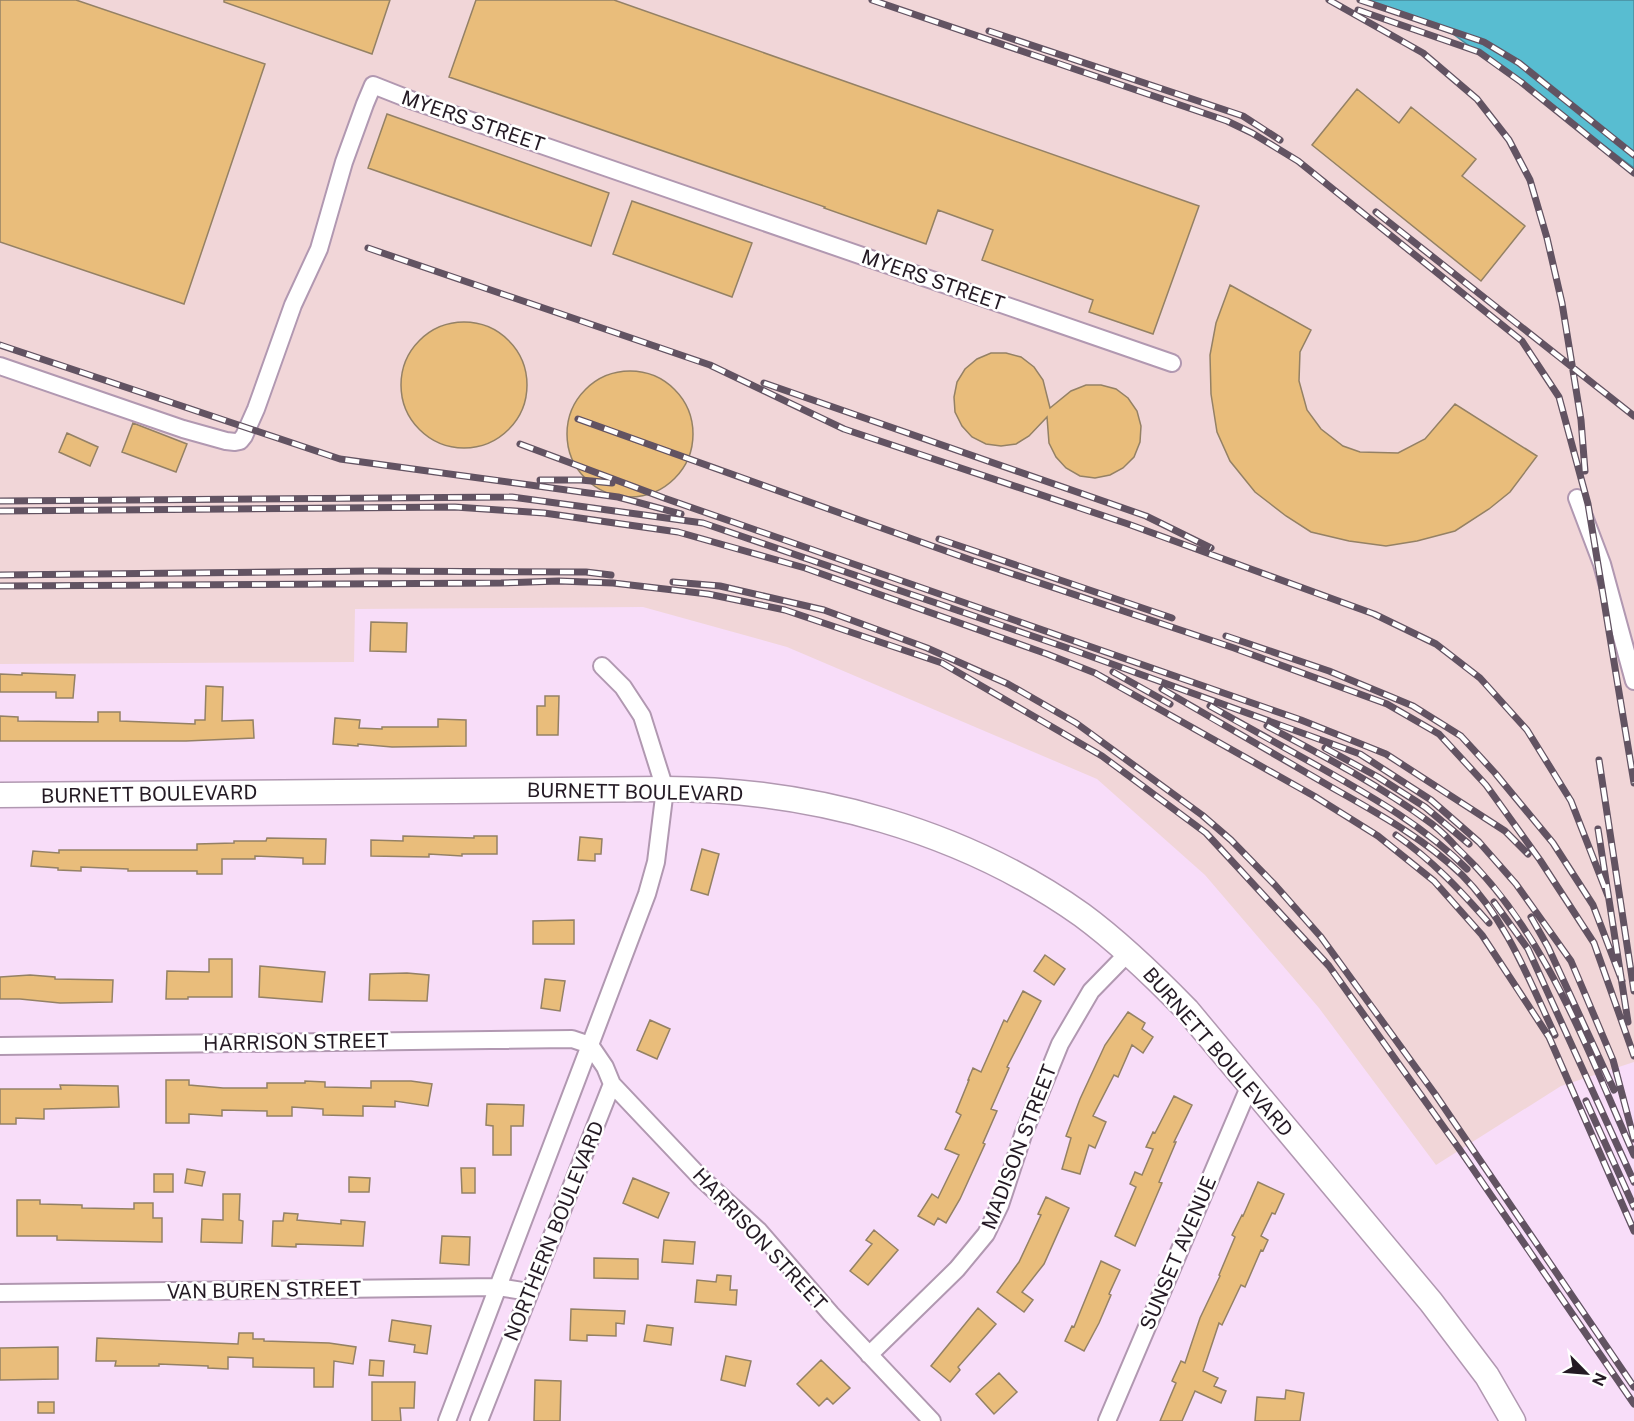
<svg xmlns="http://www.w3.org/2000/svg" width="1634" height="1421" font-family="'Public Sans',sans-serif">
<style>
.industrial{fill:#f1d6d8}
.water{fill:#58bdd1;stroke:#488c9d;stroke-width:1.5}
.building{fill:#e9bd7b;stroke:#948165;stroke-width:1.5}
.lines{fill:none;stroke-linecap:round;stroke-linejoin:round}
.street-casing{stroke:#b198b1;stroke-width:20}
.secondary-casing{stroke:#b198b1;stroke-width:27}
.street{stroke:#fff;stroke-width:16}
.secondary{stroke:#fff;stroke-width:24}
.rail-casing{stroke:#625362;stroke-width:7}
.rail{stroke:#fff;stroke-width:4.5;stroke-dasharray:14;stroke-linecap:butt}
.labels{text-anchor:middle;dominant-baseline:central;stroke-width:5;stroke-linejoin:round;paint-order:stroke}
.street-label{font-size:20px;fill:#241a24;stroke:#fff}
</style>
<rect width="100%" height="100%" fill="#f8ddf9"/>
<!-- industrial -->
<path class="industrial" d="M0,0H1358L1453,33L1634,169V1062L1561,1086L1436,1165L1319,1008L1205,875L1097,779L787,647L643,607L355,609L354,662L0,664Z"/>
<!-- water -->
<path class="water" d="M1358,0H1634V168L1453,34Z"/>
<!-- building -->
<path class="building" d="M0,0H76L265,64L184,304L0,242Z
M224,0H390L372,54L224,2Z
M476,0H614L1199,206L1153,334L1089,312L1093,300L982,260L993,230L938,210L926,244L824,208L825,207L449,77Z
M1357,89L1399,123L1411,107L1476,159L1462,176L1525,226L1481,281L1312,145Z
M387,114L609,193L591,246L368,168Z
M632,201L752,243L732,297L613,254Z
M1230,285L1311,330L1300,352L1299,381L1307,410L1321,429L1343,446L1360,452L1398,453L1425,439L1455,404L1537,456L1510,492L1489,509L1455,531L1417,541L1386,546L1349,541L1311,532L1286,516L1255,492L1230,461L1217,432L1211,394L1210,355L1216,323Z
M401 385a63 63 0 1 1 126 0a63 63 0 1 1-126 0Z
M991,353H1006L1021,357L1034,367L1043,380L1050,408L1071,391L1086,385H1101L1116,389L1128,398L1137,411L1141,426L1140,442L1134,457L1123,468L1110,475L1095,478L1080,476L1066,468L1056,457L1049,443L1047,417L1029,436L1016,444L1001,446L986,444L972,437L962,426L955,412L954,397L957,382L965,369L977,359Z
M567 434a63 63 0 1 1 126 0a63 63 0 1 1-126 0Z
M133,423L187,444L176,472L122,452Z
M67,433L98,447L90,466L59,452Z
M371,622L407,623L406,652L370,651Z
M22,673L75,675L73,698H56V692H0V674L22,675Z
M206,686L223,687L222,721L253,720L254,738L186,741H0V716L18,717V721L98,722V712H120V721L195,724V720H205Z
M545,696H559L558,735H537V706H545Z
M335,718L360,720L359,728L382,729V727H438V719L466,720V746L392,747L358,744V746L333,744Z
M403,836L474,838V836H497V854H462V856L429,854V857L371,856V840L403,841Z
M580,837L602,839L601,854H595V861L578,860Z
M267,838L326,839L325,864H303V858L255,856V859H222V874H197V871H128V869L81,867V871L58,870V868L31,866L33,851L59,853V850H197V844L234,843V841H266Z
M702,849L719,854L708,895L691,890Z
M574,920V944H533V921Z
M1045,955L1065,969L1054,985L1034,971Z
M209,959H232V997H188V999H166L167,971L209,972Z
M260,966L325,972L322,1002L259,997Z
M407,973L429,975L427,1001L369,1000L370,974Z
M30,975L55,977V979L113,980L112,1002L60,1003L20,999H0V977Z
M545,979L565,981L560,1011L541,1008Z
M1023,991L1041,1001L1007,1067L1009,1068L991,1109L997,1111L983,1143L985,1144L960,1199L946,1223L938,1218L934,1225L918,1216L932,1194L938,1198L959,1155L945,1149L961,1115L956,1112L969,1080H968L973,1068L981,1072L1004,1020L1007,1022Z
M1128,1012L1145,1023L1142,1029L1153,1037L1143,1053L1132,1045L1118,1077L1114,1075L1093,1116L1106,1122L1095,1148L1089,1145L1080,1174L1062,1169L1071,1138L1066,1136L1080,1099L1105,1045Z
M650,1020L670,1029L657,1059L637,1050Z
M166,1080H189V1085L223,1088H267V1083H305V1081L325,1082V1087L371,1088V1081H411L432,1084L428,1106L395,1101V1107L363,1106V1116L323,1115V1109L292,1107V1116H267V1111L222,1110V1116L189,1114V1123H166Z
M60,1085L118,1086L119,1107L44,1109V1119L16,1118V1124H0V1089H61Z
M1174,1096L1192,1105L1174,1142H1176L1159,1182L1162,1183L1135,1246L1115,1236L1136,1187L1130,1184L1135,1172L1142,1175L1153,1149L1146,1147L1153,1132L1155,1133Z
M487,1104L524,1105L523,1126H511V1155H493V1126L486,1125Z
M461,1168H475V1193H462Z
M187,1169L205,1172L202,1186L185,1183Z
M154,1174H173V1192H154Z
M349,1177L370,1178L369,1192H349Z
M633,1178L669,1193L658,1218L623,1203Z
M1258,1182L1284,1194L1275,1214L1272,1213L1261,1236L1268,1240L1263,1251L1261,1250L1245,1287L1241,1285L1222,1325L1219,1323L1203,1371L1218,1378L1214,1386L1226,1391L1221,1403L1195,1391L1182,1421H1160L1176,1383L1172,1381L1181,1361L1185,1363L1200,1318L1220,1276L1219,1275L1235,1237L1232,1235L1242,1215L1243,1216Z
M223,1194H240L239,1220L243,1221L242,1243L201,1242L202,1219L223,1220Z
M1046,1197L1069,1208L1044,1264L1022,1292L1033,1300L1024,1312L997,1292L1019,1262L1041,1215L1038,1214Z
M17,1200H40V1204L82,1205V1208L134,1209V1203H153V1218H162V1242L57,1240V1236H17Z
M284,1213L298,1214L297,1220L341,1224V1220L365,1222L363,1246L296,1244V1247L272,1246L273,1221H283Z
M874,1230L898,1250L868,1285L850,1271L872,1244L866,1240Z
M442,1236L470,1237L469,1265L440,1263Z
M664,1240L695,1242L693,1264L662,1262Z
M594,1258L638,1259V1279L594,1278Z
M1101,1261L1120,1270L1109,1294L1111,1295L1099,1323L1084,1351L1065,1341L1072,1326L1074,1327Z
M717,1275L731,1276L730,1290H737L736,1305L695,1302L697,1280L716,1282Z
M978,1308L996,1324L958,1367L960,1370L950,1382L931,1366Z
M571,1309L625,1311L624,1324L616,1323V1336L587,1335V1341L570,1340Z
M392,1320L431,1326L427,1354L414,1352L415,1345L389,1341Z
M647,1325L673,1328L671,1345L644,1341Z
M239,1333H253V1339H264V1341L329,1343L356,1347L353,1364L334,1361L333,1387H314V1368L253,1367V1358L228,1357V1369L208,1368V1366L159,1364V1366H115L116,1361H96L97,1338L238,1344Z
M58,1347V1379L0,1380V1348Z
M726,1356L751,1361L745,1386L721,1380Z
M370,1360L384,1361L383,1376L369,1375Z
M821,1360L850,1388L833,1404L827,1398L819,1406L797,1384Z
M999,1373L1017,1392L994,1414L976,1394Z
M535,1380L561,1381L560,1421H534Z
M372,1382H415L414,1408H400L401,1421H372Z
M1286,1390L1304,1393L1300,1421H1255L1257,1397L1285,1399Z
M38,1402H54V1413H38Z"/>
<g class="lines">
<defs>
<path id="street" d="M0,366L183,429L226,441L235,442L240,441L244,436L256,409L293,305L319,249L344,162L365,104L373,85L411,100L1172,363
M1577,498L1602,564L1634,681
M0,1046L572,1039L590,1045L447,1421
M612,1084L700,1177L759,1231L831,1314L932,1421
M0,1293L498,1287L529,1292
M869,1355L957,1269L986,1234L1000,1205L1023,1135L1060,1044L1091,991L1128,953
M479,1421L612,1084L605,1067L590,1045L647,894L656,862L665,789L642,716L623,687L602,666
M1107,1421L1250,1085"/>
<path id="secondary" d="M0,795L665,789C811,789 962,830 1082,915C1120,943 1154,976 1187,1010L1431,1302L1487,1376L1513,1421"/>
</defs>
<!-- street casing -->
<use href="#street" class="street-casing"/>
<!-- secondary casing -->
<use href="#secondary" class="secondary-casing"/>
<!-- street -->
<use href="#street" class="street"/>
<!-- secondary -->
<use href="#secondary" class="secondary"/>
<defs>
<path id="rail" d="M872,0L1227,121L1252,133L1298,161L1522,341L1559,397L1588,504L1634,783
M1329,0L1423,53L1477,99L1509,140L1530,180L1547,238L1562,303L1581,420L1585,471
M1360,0L1484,42L1519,63L1634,155
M1358,10L1479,52L1521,82L1634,173
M989,31L1243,116L1280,140
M1376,212L1634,416
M368,248L710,365L844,429L1128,524L1248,568L1374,614L1436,644L1480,678L1527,730L1571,801L1608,896
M0,345L340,459L618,497L681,514
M764,383L1146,516L1211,548
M578,419L971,560L1234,648L1387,704L1439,734L1486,785L1540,860L1594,943L1634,1056
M520,444L664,498L1301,720L1386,754L1505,831L1528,854
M540,480H581L612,483
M0,501L512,497L703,523L1076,651L1360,754L1431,800L1479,842L1516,884L1571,961L1613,1060L1634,1139
M0,511L455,507L544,513L678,532L805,568L1047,654L1095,673L1314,796L1378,836L1434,881L1482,935L1549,1037L1634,1231
M939,539L1172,618
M0,575L372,571L586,572L611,575
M673,582L720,586L824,610L927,648L1008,684L1076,723L1202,815L1231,840L1275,885L1321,937L1435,1094L1634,1387
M0,586L501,583L559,581L613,583L708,594L785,610L942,663L1102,756L1206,833L1329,966L1460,1150L1634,1404
M1226,636L1329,671L1413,706L1461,736L1495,773L1553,843L1593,905L1622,981
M1113,672L1170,704
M1162,689C1218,722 1275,754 1331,787C1377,813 1424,838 1462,875C1506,919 1529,980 1555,1035
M1210,706C1247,727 1285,748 1323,769C1374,798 1425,827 1467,869
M1267,726C1322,755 1381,786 1432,824C1441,831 1450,840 1458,849C1546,931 1586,1048 1634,1155
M1325,748L1378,777L1425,807L1469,844
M1599,760L1634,991
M1598,829L1628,1022
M1396,835C1432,860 1460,890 1489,923
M1494,902L1528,949L1634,1182
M1531,917L1548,947L1614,1090
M1586,1101L1634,1207"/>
</defs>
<!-- rail casing -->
<use href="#rail" class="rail-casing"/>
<!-- rail -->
<use href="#rail" class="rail"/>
</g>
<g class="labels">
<!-- street labels -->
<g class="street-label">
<text transform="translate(473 121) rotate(19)">MYERS STREET</text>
<text transform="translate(933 280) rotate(19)">MYERS STREET</text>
<text transform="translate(635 792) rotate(1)">BURNETT BOULEVARD</text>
<text transform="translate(149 794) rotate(-1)">BURNETT BOULEVARD</text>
<text transform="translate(296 1042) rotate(-1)">HARRISON STREET</text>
<text transform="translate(1218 1052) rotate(49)">BURNETT BOULEVARD</text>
<text transform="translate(1019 1147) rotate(-69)">MADISON STREET</text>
<text transform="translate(554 1231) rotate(-68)">NORTHERN BOULEVARD</text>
<text transform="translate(760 1239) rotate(47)">HARRISON STREET</text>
<text transform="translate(1178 1253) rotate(-67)">SUNSET AVENUE</text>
<text transform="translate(264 1290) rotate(-1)">VAN BUREN STREET</text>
</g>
</g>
<!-- north arrow -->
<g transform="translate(1586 1373) rotate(115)" stroke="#ffffff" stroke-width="4.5" paint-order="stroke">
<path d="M0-4.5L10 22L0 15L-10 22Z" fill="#241a24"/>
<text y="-9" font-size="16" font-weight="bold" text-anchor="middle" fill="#241a24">N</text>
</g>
</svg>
